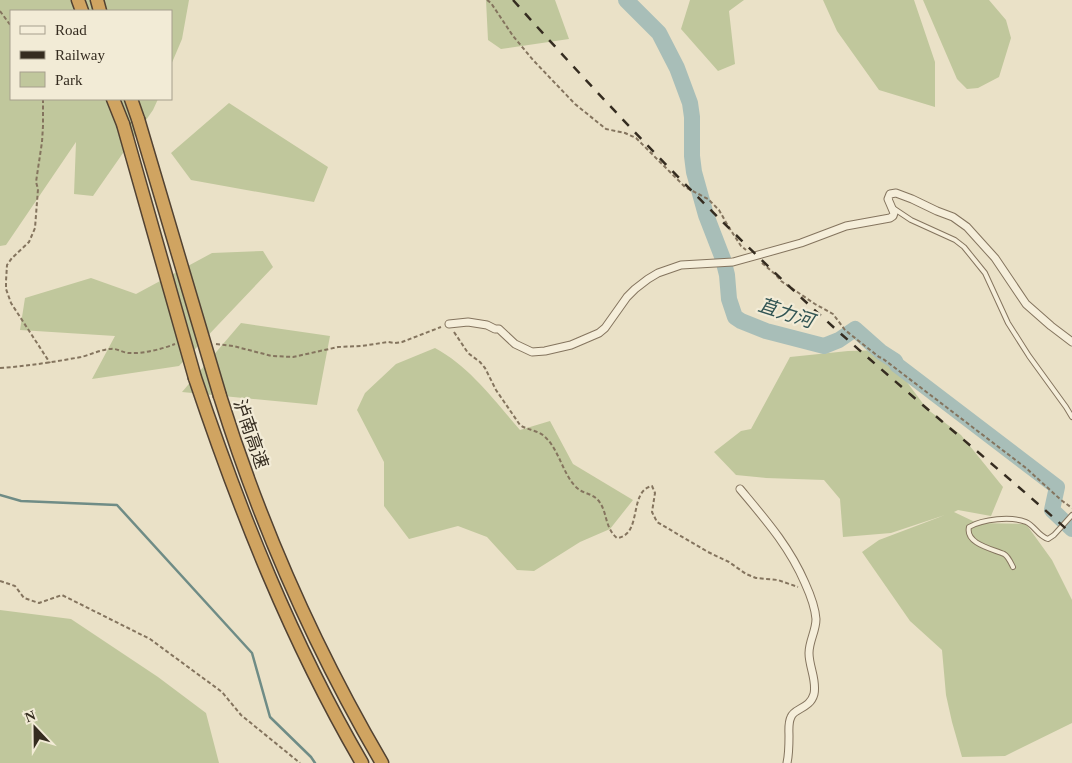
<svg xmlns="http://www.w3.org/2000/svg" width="1072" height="763" font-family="'Times New Roman','Noto Sans SC',serif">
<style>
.green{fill:#c0c79c}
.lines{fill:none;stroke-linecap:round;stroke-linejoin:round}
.stream{stroke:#6f8c86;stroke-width:2.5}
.river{stroke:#a8beb8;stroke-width:16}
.lane-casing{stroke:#84745e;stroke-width:6}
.street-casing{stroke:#84745e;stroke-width:9}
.highway-casing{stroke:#524232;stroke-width:15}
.path{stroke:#84745e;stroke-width:2;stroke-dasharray:4 2.5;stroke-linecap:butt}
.lane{stroke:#f5eeda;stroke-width:4}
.street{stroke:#f5eeda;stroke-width:7}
.highway{stroke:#d0a461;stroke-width:12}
.rail{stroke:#352c20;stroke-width:2.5;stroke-dasharray:9 9;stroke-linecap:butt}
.highway-bridge-casing{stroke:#524232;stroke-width:15;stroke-linecap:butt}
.highway-bridge{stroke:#d0a461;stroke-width:12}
.labels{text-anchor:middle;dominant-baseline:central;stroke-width:4.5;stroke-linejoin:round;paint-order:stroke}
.street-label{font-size:18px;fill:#352c20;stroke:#f2ebd6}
.water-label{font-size:19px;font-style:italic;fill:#315453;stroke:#f2ebd6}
</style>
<rect width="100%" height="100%" fill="#eae1c7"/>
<!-- green -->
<path class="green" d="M0,0H189L182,39L171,65V11H11V99H158L153,110L93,196L74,194L76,142L6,245L0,246Z
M486,0H555L569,39L501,49L488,40Z
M690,0H744L729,11L735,64L718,71L681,29Z
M823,0H914L935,62V107L879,90L837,31Z
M923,0H989L1006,20L1011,38L999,77L978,88L967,89L957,79Z
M229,103L328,167L314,202L191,180L171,153Z
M263,251L273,267L179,366L92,379L115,336L20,330L25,298L91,278L136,294L212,253Z
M241,323L330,336L317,405L182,392Z
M435,348C470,367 494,400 520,430L550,421L573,464L633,500L610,529L580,542L534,571L517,570L487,537L458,526L409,539L384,506V462L357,410L365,393L396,364Z
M883,350L927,409L961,435L1003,487L991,516L958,510L954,512L977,523L1026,524L1052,560L1072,600V723L1005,756L962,757L952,722L946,695L942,650L910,621L862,552L879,540L945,515L891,533L843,537L840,499L824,480L766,478L736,475L714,452L741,431L751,429L790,357L848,351Z
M0,610L71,619L158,677L206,713L219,763H0Z"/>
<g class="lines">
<!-- stream -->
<path class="stream" d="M0,495L21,501L117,505L252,653L270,717L311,757L315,763"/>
<!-- river -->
<path class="river" d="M626,0L659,33L677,68L690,103L692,117V156L694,172L706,215L723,259L727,275L729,299L735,317L741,321L766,331L824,346L839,340L855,329L881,352L895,361L897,365L1057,487L1052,510L1072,529"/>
<defs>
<path id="lane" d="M893,208L911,220L955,240L964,247L985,273L1008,323L1029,356L1066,407L1072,417
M1013,567C1011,563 1008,556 1004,554C993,549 965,544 969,527C983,519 1011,516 1026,522C1034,525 1038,536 1048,539L1054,535L1072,515"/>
<path id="street" d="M449,324L468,322L487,325L495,329H499L515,344L532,352L545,351L571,345L599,333L605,328L627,297L635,289L648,279L658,273L681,265L733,262L801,243L846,226L890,218L893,216L894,213L888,199L890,194L896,193L912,199L937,211L953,217L967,227L995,258L1026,304L1051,326L1072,342
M740,489C765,519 789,546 805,583C810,594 815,606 816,619C816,631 809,641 809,653C809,667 817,680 814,694C810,709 794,708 791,717C788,723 789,731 789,736C789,745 789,754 787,763"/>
<path id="highway" d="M78,0L82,11
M97,0L100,11
M113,99L123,124
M131,99L138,119
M195,378C240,512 291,641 362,763
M220,396C260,524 314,647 382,763"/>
</defs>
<!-- lane casing -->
<use href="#lane" class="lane-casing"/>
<!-- street casing -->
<use href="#street" class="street-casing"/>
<!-- highway casing -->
<use href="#highway" class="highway-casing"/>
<!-- path -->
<path class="path" d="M487,0L491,3L513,36L533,60L575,104L606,129L625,133L636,138L685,187L708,199L719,210L728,226L741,246L746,250
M0,11L11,26
M43,99V126L42,142L36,182L38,189L35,228L29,242L12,258L7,265L6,281V289L11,303L50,363
M762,263L776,275L781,281L815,304L833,314L845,330L879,357L882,358L1026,468L1061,500L1072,508
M454,332L468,353L480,362L485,368L496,390L520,425C527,430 537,430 544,436C559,449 562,472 575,486C582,494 592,493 598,500C608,512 604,527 617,538C643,535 628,491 652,486L655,493L652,512L657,522L708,552L729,562L746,574L756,578L778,580L798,587
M216,344L233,346L272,356L293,357L338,347L362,346L388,342L395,343L402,342L441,327
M0,368C28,366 54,362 81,357C90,355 102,349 111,349C117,348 123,353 129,353C143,354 162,349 175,344
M0,581L15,586L24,598L39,603L62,595L150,639L222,692L241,715L300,763"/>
<!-- lane -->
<use href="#lane" class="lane"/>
<!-- street -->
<use href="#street" class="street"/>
<!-- highway -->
<use href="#highway" class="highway"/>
<!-- rail -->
<path class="rail" d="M513,0C607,105 705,208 808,304C894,383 985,456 1072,534"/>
<defs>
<path id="highway-bridge" d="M138,119L220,396
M123,124L195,378"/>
</defs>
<!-- highway-bridge casing -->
<use href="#highway-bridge" class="highway-bridge-casing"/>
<!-- highway-bridge -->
<use href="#highway-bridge" class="highway-bridge"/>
</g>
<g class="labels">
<!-- street labels -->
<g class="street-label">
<text transform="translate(251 434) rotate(71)">泸南高速</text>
</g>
<!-- water labels -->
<g class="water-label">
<text transform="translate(786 313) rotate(18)">苴力河</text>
</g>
</g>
<!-- legend -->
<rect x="10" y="10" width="162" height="90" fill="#f2ebd6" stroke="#a69f8d"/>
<rect x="20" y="26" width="25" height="8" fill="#f5eeda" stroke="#a69f8d"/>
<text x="55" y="35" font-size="15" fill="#352c20">Road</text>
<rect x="20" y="51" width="25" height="8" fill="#352c20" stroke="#a69f8d"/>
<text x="55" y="60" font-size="15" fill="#352c20">Railway</text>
<rect x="20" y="72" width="25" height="15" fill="#c0c79c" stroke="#a69f8d"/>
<text x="55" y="85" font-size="15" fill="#352c20">Park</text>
<!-- north arrow -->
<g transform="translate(35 728) rotate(338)" stroke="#f2ebd6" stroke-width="4" paint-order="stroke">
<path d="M0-4L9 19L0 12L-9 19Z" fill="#352c20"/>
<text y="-8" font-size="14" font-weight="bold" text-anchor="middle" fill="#352c20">N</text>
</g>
</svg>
